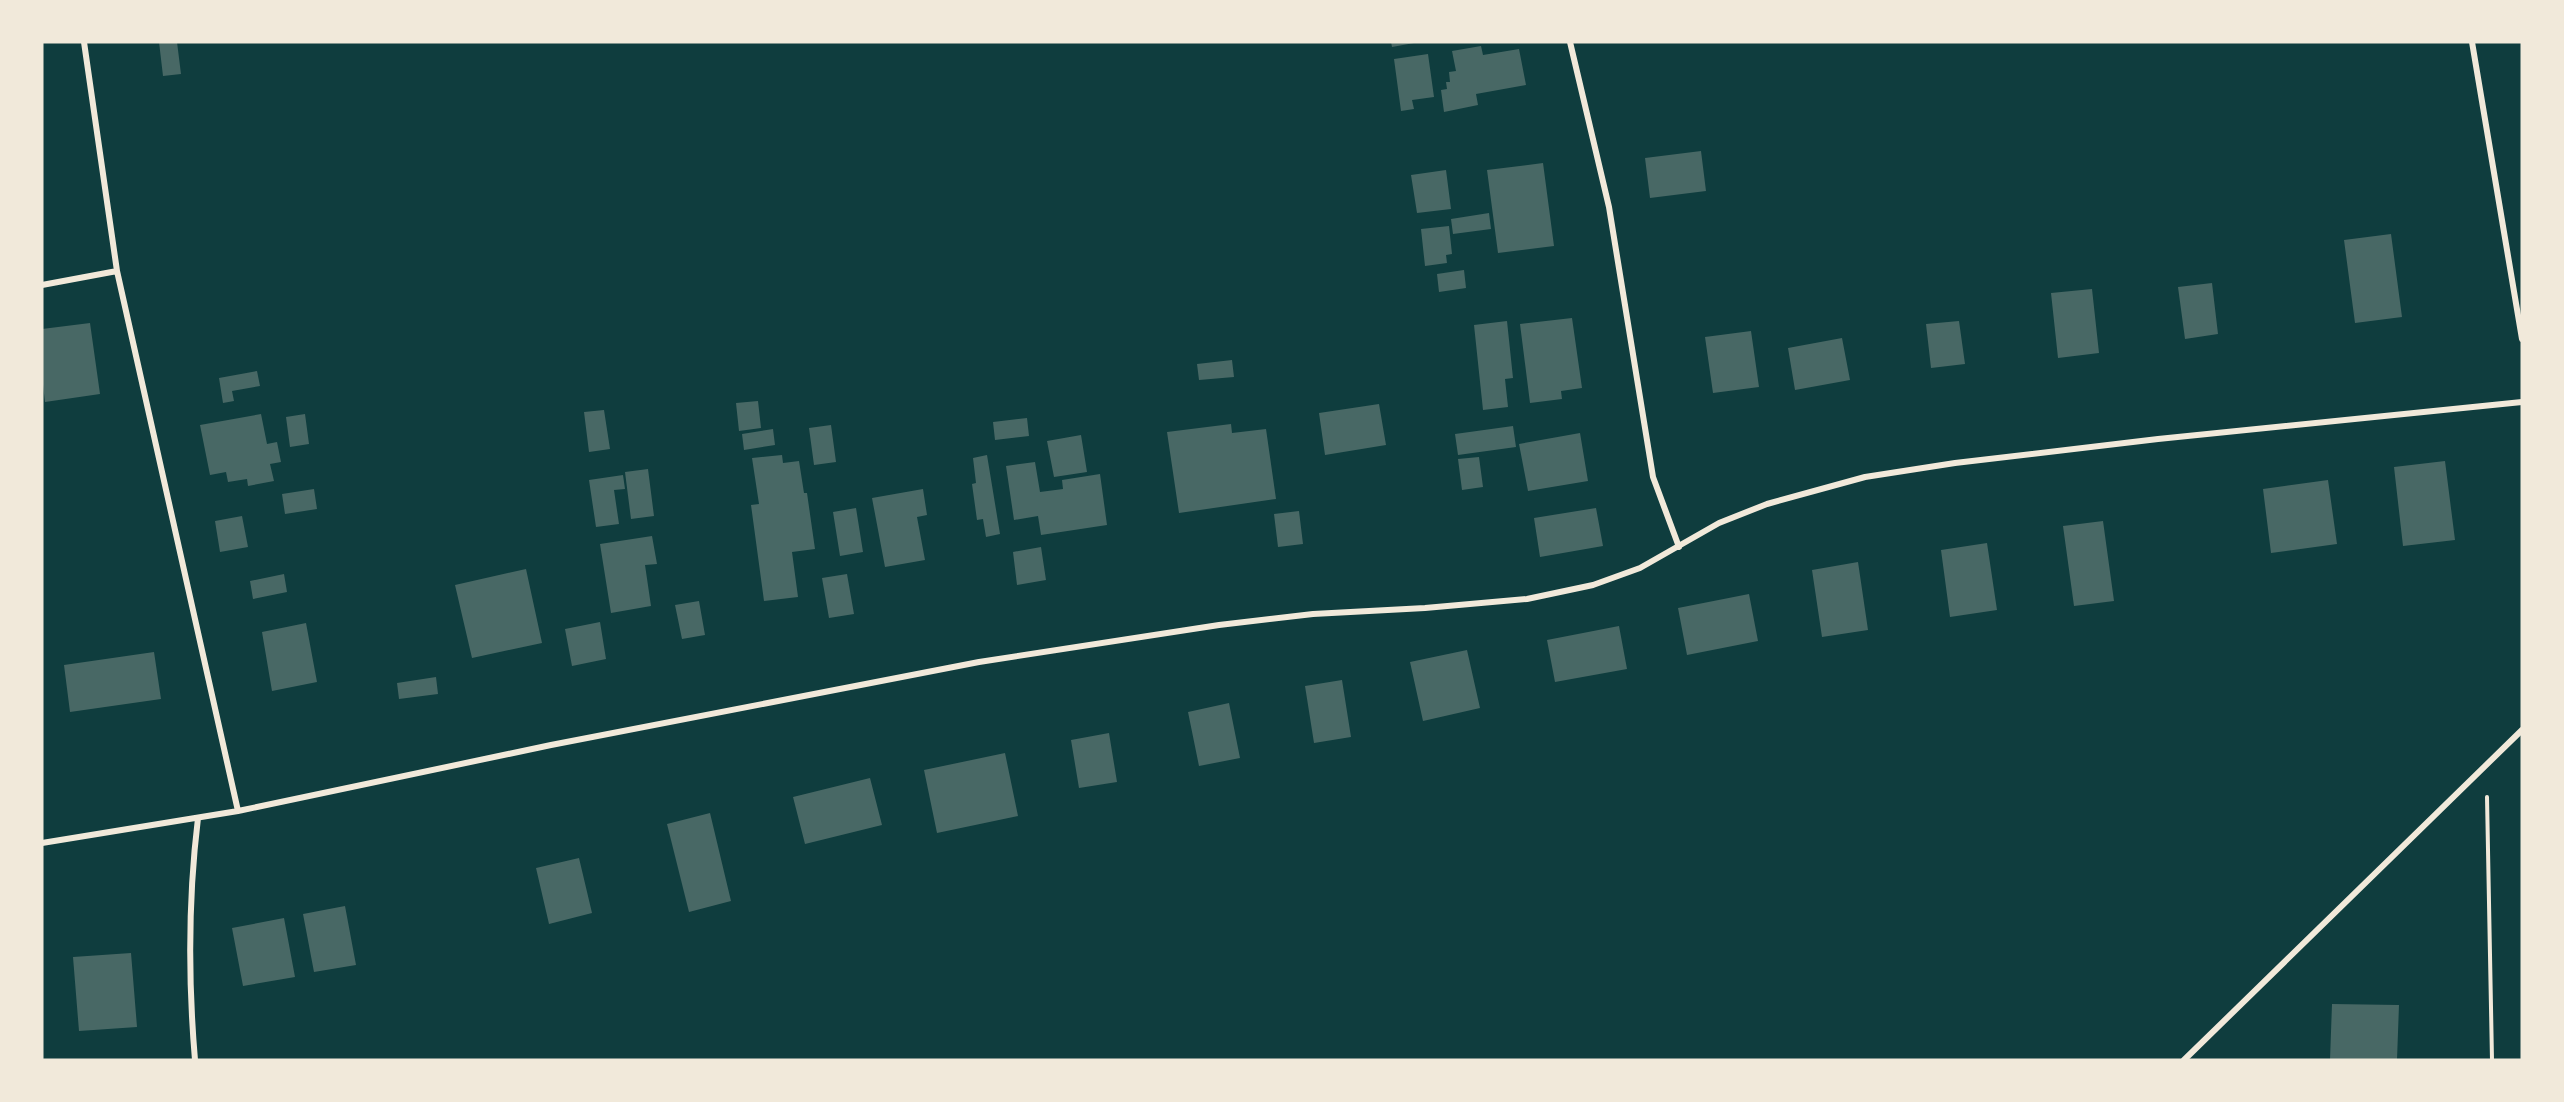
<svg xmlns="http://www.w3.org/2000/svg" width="2564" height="1102" font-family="Inter,sans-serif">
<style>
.building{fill:#486865}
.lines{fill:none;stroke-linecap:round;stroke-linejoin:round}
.path{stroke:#f1e9da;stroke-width:4}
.minor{stroke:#f1e9da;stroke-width:6}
</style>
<rect width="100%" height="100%" fill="#0f3d3e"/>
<!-- building -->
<path class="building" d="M159,42H177L181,74L163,76Z
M1391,42H1414V43L1392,47Z
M1481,46L1483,55L1519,49L1526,85L1476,94L1478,105L1444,112L1441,90L1447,89L1446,82H1450L1449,72L1456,71L1452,51Z
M1428,54L1434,97L1412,100L1414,109L1401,111L1394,59Z
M1701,151L1706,191L1650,198L1645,158Z
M1543,163L1554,246L1498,253L1487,170Z
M1446,170L1451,209L1417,213L1411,175Z
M1489,213L1491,229L1453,234L1451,219Z
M1449,226L1452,254L1446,255L1447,263L1425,266L1421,229Z
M2391,234L2402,317L2355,323L2344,240Z
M1464,270L1466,288L1439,292L1437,274Z
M2212,283L2218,334L2185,339L2178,287Z
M2092,289L2099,353L2058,358L2051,293Z
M1572,318L1582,388L1561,391L1562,399L1530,403L1520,324Z
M1507,321L1513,378L1505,379L1508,407L1483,410L1474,325Z
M1959,321L1965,364L1931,368L1926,324Z
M90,323L100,394L45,402L42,376V329Z
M1751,331L1759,387L1713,393L1705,337Z
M1842,338L1850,380L1795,390L1788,348Z
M1232,360L1234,377L1199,380L1197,364Z
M257,371L260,386L232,391L234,401L223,403L219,378Z
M758,401L761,428L739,431L736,403Z
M1379,404L1386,445L1325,455L1319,413Z
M604,410L610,449L589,452L584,412Z
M261,414L267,444L277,442L281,462L270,464L274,481L248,486L247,479L228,482L226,472L210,475L200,425Z
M305,414L309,444L290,447L286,417Z
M1027,418L1029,436L995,440L993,422Z
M1231,424L1232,433L1266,429L1276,499L1179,513L1167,432Z
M831,425L836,462L814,465L809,428Z
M1513,426L1516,447L1458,455L1455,434Z
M773,429L775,445L744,450L742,434Z
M1580,433L1588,481L1528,491L1519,444Z
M1081,435L1087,472L1054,477L1047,441Z
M782,455L783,463L799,461L804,493H807L815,549L792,552L798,597L764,601L751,505L759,504L752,458Z
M987,455L1000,534L986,537L983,519L977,520L972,484L976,483L973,458Z
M1479,457L1483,487L1462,490L1458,459Z
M2445,461L2455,540L2403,546L2394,467Z
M1035,462L1040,492L1063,489L1062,480L1100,474L1107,525L1041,535L1038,516L1014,520L1006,466Z
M648,469L654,516L631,519L625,472Z
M623,475L625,489L614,490L619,524L596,527L589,480Z
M2328,480L2337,544L2271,553L2263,489Z
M314,489L317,509L285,514L282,494Z
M923,489L927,515L917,517L925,560L885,567L872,498Z
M856,508L863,552L840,556L833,512Z
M1596,508L1603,546L1540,557L1534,518Z
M1299,511L1303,544L1278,547L1274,514Z
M242,516L248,547L220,552L215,521Z
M2103,521L2114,601L2074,606L2063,526Z
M652,536L657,564L645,565L651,606L611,613L600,544Z
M1987,543L1997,610L1950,617L1941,550Z
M1041,547L1046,580L1017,585L1013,552Z
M1858,562L1868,630L1822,637L1812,570Z
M526,569L542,643L472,658L455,585Z
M284,574L287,592L253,599L250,581Z
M847,574L854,614L829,618L822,578Z
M1749,594L1758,641L1687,655L1678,608Z
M699,601L705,635L682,639L675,605Z
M600,622L606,659L572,666L565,629Z
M306,623L317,682L272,691L262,632Z
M1619,626L1627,669L1555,682L1547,640Z
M1467,650L1480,708L1423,721L1410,662Z
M154,652L161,699L70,712L64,665Z
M436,677L438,694L399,699L397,683Z
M1342,680L1351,737L1314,743L1305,686Z
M1229,703L1240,758L1199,766L1188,712Z
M1109,733L1117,782L1079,788L1071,740Z
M1005,753L1018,816L937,833L924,770Z
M870,778L882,825L805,844L793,797Z
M710,813L731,901L689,912L667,824Z
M579,858L592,913L549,924L536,868Z
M345,906L356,965L314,972L303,914Z
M284,918L295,977L243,986L232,928Z
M131,953L137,1027L79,1031L73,957Z
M2332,1004L2399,1005L2397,1060H2330Z"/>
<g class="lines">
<!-- path -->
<path class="path" d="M2487,797L2492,1060"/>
<!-- minor -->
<path class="minor" d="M84,42L117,271L238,811
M1570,42L1609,207L1653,477L1679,547
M2472,42L2522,339
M42,285L117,271
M42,843L238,811L551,745L979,662L1219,625L1313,614L1425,608L1527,599L1593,585L1640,568L1719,523L1767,504L1865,477L1955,463L2158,439L2522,402
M195,1060C188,978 188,900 198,818
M2184,1060L2522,730"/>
</g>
<!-- border -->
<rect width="2564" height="1102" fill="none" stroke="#f1e9da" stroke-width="87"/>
</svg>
